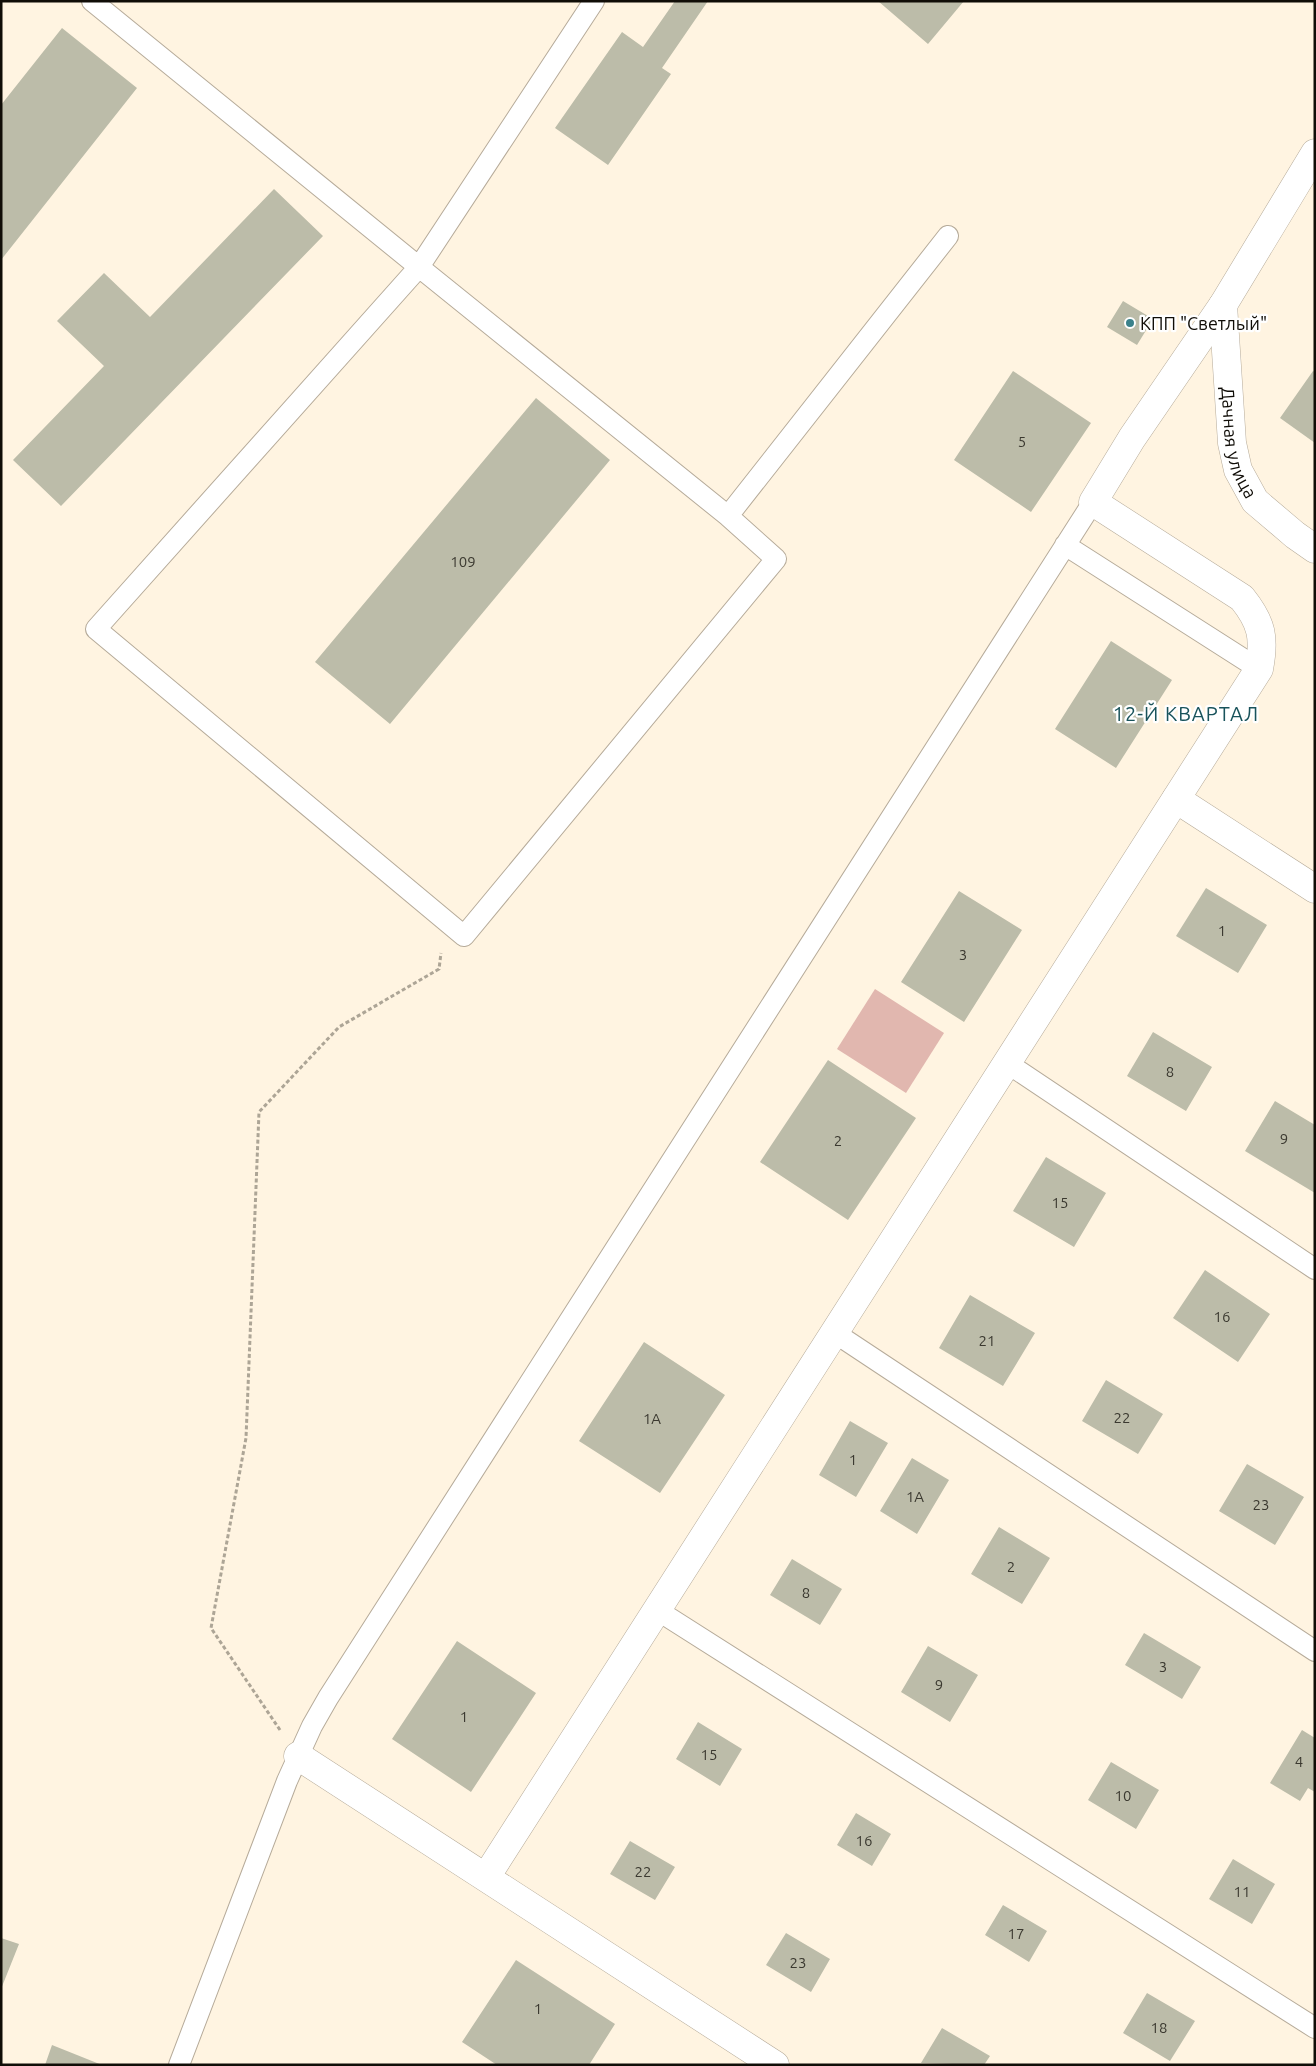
<svg xmlns="http://www.w3.org/2000/svg" width="1316" height="2066" font-family="Ubuntu,sans-serif">
<style>
.green{fill:#e1b7af}
.building{fill:#bcbca9}
.lines{fill:none;stroke-linecap:round;stroke-linejoin:round}
.lane-casing{stroke:#b6ab9a;stroke-width:22}
.street-casing{stroke:#b6ab9a;stroke-width:29}
.path{stroke:#ada596;stroke-width:3;stroke-dasharray:4 2.5;stroke-linecap:butt}
.lane{stroke:#fff;stroke-width:20}
.street{stroke:#fff;stroke-width:28}
.poi-dot{fill:#3a818b;stroke:#fff;stroke-width:2}
.labels{text-anchor:middle;dominant-baseline:central;stroke-width:4.5;stroke-linejoin:round;paint-order:stroke}
.number-label{font-size:15px;fill:#3b3930}
.poi-label{font-size:18px;fill:#100d07;stroke:#fff;text-anchor:start}
.street-label{font-size:18px;fill:#100d07;stroke:#fff}
.quarter-label{font-size:20px;letter-spacing:1px;fill:#19535b;stroke:#fff}
</style>
<rect width="100%" height="100%" fill="#fff4e1"/>
<!-- green -->
<path class="green" d="M875,989L944,1033L906,1093L837,1049Z"/>
<!-- building -->
<path class="building" d="M675,1H708L662,68L671,74L608,165L555,128L622,32L643,47Z
M878,1H964L928,44Z
M62,28L137,88L1,260V105Z
M274,189L323,236L61,506L13,460L104,366L57,321L104,273L150,317Z
M1123,301L1153,319L1137,345L1107,327Z
M1013,371L1091,423L1031,512L954,460Z
M1313,371L1315,372V443L1280,418Z
M536,398L610,460L390,724L315,662Z
M1111,641L1172,680L1116,768L1055,729Z
M1206,888L1267,925L1238,973L1176,936Z
M959,891L1022,930L964,1022L901,982Z
M1153,1032L1212,1067L1186,1111L1127,1076Z
M828,1060L916,1118L848,1220L760,1162Z
M1275,1101L1315,1125V1193L1245,1151Z
M1046,1157L1106,1193L1074,1247L1013,1211Z
M1205,1270L1270,1314L1238,1362L1173,1318Z
M970,1295L1035,1333L1003,1386L939,1348Z
M644,1342L725,1395L660,1493L579,1441Z
M1106,1380L1163,1414L1138,1454L1082,1421Z
M850,1421L888,1443L856,1497L819,1475Z
M912,1458L949,1480L917,1534L880,1511Z
M1247,1464L1304,1497L1275,1545L1219,1511Z
M999,1527L1050,1558L1022,1604L971,1574Z
M792,1559L842,1589L820,1625L770,1595Z
M1144,1633L1201,1667L1182,1699L1125,1665Z
M457,1641L536,1693L471,1792L392,1739Z
M928,1646L978,1675L950,1722L901,1692Z
M698,1722L742,1749L720,1786L676,1759Z
M1302,1730L1315,1738V1792L1308,1788L1300,1801L1270,1783Z
M1111,1762L1159,1790L1136,1829L1088,1800Z
M856,1813L891,1834L872,1866L837,1845Z
M630,1841L675,1867L655,1900L610,1874Z
M1233,1859L1275,1884L1252,1924L1209,1899Z
M1003,1905L1047,1931L1029,1962L985,1935Z
M786,1933L830,1959L811,1992L766,1965Z
M1,1938L19,1944L1,1989Z
M516,1960L615,2024L589,2065H497L462,2042Z
M1147,1993L1195,2021L1170,2061L1123,2033Z
M942,2028L990,2056L984,2065L921,2063Z
M52,2045L102,2065H45Z"/>
<g class="lines">
<defs>
<path id="lane" d="M92,1L419,267L96,629L464,936L776,559L728,516L419,267L594,1
M728,516L948,236
M1065,545L1259,669
M1007,1063L1315,1269
M835,1333L1315,1651
M657,1610L1315,2028
M179,2065L287,1781L312,1726L328,1698L1093,502"/>
<g id="street">
<path id="s1" d="M1223,305L1232,443L1238,470L1255,501L1295,535L1315,549"/>
<path d="M1176,799L1315,889"/>
<path d="M298,1756L775,2065"/>
<path d="M486,1877L1259,669C1265,638 1262,623 1242,598L1093,502L1132,438L1223,305L1315,153"/>
</g>
</defs>
<!-- lane casing -->
<use href="#lane" class="lane-casing"/>
<!-- street casing -->
<use href="#street" class="street-casing"/>
<!-- path -->
<path class="path" d="M280,1730L211,1628L246,1438L259,1112L339,1027L439,969L441,953"/>
<!-- lane -->
<use href="#lane" class="lane"/>
<!-- street -->
<use href="#street" class="street"/>
</g>
<!-- markers -->
<circle class="poi-dot" cx="1130" cy="323" r="5"/>
<g class="labels">
<!-- number labels -->
<g class="number-label">
<text x="1022" y="441">5</text>
<text x="463" y="561">109</text>
<text x="1222" y="930">1</text>
<text x="963" y="954">3</text>
<text x="1170" y="1071">8</text>
<text x="1284" y="1138">9</text>
<text x="838" y="1140">2</text>
<text x="1060" y="1202">15</text>
<text x="1222" y="1316">16</text>
<text x="987" y="1340">21</text>
<text x="1122" y="1417">22</text>
<text x="652" y="1418">1А</text>
<text x="853" y="1459">1</text>
<text x="915" y="1496">1А</text>
<text x="1261" y="1504">23</text>
<text x="1011" y="1566">2</text>
<text x="806" y="1592">8</text>
<text x="1163" y="1666">3</text>
<text x="939" y="1684">9</text>
<text x="464" y="1716">1</text>
<text x="709" y="1754">15</text>
<text x="1299" y="1761">4</text>
<text x="1123" y="1795">10</text>
<text x="864" y="1840">16</text>
<text x="643" y="1871">22</text>
<text x="1242" y="1891">11</text>
<text x="1016" y="1933">17</text>
<text x="798" y="1962">23</text>
<text x="538" y="2008">1</text>
<text x="1159" y="2027">18</text>
</g>
<!-- poi labels -->
<g class="poi-label">
<text x="1140" y="323">КПП "Светлый"</text>
</g>
<!-- street labels -->
<g class="street-label">
<text stroke="none"><textPath href="#s1" startOffset="139">Дачная улица</textPath></text>
</g>
<!-- quarter labels -->
<g class="quarter-label">
<text x="1186" y="713">12-Й КВАРТАЛ</text>
</g>
</g>
<!-- border -->
<rect width="1316" height="2066" fill="none" stroke="#100d07" stroke-width="5"/>
</svg>
